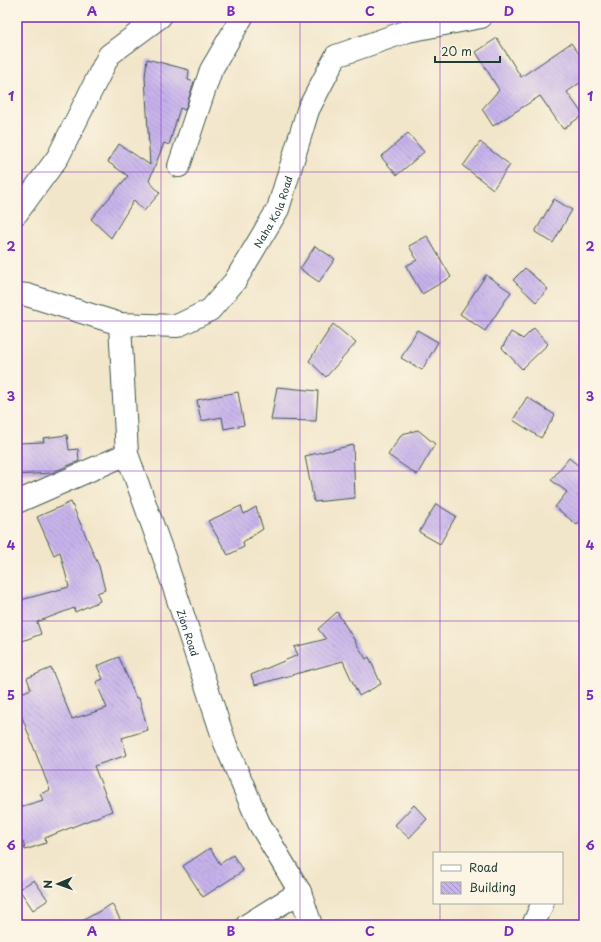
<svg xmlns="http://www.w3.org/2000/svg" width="601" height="942" font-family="'Playpen Sans',sans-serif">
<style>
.building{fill:url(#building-back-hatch)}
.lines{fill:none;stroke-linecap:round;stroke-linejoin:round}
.street-casing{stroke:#3f564a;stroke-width:24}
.secondary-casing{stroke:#3f564a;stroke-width:24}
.street{stroke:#fff;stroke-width:22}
.secondary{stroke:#fff;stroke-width:22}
.grid{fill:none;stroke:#7b2cbf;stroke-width:1;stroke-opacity:0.55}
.labels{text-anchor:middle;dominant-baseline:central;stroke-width:3;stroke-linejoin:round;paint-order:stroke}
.street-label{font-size:10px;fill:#1f3d34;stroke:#fcf5e5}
.neatline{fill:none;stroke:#7b2cbf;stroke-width:1.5}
.grid-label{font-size:13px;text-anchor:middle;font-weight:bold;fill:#7b2cbf}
</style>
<defs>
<pattern id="building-back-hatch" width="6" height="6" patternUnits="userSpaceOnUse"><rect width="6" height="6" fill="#c7b2ec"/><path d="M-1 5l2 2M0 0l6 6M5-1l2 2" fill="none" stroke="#a192c0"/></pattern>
</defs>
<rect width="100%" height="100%" fill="#fcf5e5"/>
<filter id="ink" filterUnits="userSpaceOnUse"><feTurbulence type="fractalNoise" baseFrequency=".025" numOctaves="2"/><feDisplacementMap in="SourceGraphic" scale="8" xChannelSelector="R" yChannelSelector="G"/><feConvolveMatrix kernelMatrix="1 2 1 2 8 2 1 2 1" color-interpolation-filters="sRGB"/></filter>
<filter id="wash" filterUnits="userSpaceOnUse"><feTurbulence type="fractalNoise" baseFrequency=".012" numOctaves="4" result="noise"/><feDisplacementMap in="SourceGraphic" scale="16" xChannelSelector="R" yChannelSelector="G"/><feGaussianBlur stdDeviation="0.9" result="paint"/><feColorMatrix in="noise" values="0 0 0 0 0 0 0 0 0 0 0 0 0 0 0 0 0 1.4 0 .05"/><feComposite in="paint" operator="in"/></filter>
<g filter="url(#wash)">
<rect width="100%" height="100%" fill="#f2e6ca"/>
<g id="blocks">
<!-- building -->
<path class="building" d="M497,38L521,77L571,43L584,61V80L567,92L583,115L563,129L540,96L493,126L482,109L499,90L476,52Z
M147,59L189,70L188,80L194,82L185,110L180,108L169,145L164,143L149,181L160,193L144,211L134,200L111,238L91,219L128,176L108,162L119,144L150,165L145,77Z
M408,133L424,152L397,175L381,157Z
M480,142L510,165L493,189L463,166Z
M554,199L572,210L553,243L535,232Z
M427,236L451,277L422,294L406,266L417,260L409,246Z
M315,246L335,259L319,282L300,269Z
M525,268L548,289L536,302L513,280Z
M486,275L511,292L485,331L460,314Z
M333,324L356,343L326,377L309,361Z
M534,328L548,344L522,369L502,348L511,332L523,339Z
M417,330L438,342L422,370L401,358Z
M277,387L318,391L316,421L271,420Z
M238,392L244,425L224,429L222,417L201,421L197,400Z
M527,397L555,415L541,438L513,420Z
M418,430L435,444L417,475L388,455L402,434Z
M67,435L69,450L78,449L79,461L51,473L17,475V443L44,442L43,438Z
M353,445L355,498L314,502L305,456Z
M569,458L584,470V516L577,525L555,507L567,492L551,480Z
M71,502L99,566L105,590L97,593L100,601L75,612L74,608L37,622L41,634L17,643V601L69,587L60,552L54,555L37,517Z
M436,504L456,516L440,544L419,532Z
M241,506L244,514L256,507L263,529L243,542L244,547L228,555L208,521Z
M337,612L366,659L369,657L381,684L359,696L343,661L255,685L251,675L298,655L294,647L326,639L318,629Z
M119,657L136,698H139L148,730L122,738L127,755L94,766L112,811L45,838L46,843L25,850L23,841L17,843V808L43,800L40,794L50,790L17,704V695L31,689L27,678L51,668L72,719L107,708L96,682L103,679L97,666Z
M414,805L427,819L409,838L395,825Z
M210,848L220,864L233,855L243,871L203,897L183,866Z
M34,880L48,900L33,910L19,889Z
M112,904L123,925H75Z"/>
</g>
</g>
<g filter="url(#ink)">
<use href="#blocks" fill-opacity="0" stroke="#3f564a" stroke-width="1"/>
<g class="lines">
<defs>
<g id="street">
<path d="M179,166L211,70L242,17"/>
<path d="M17,213L58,157L109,55L160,17"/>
<path id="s1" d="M120,324L127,454L164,557L225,743L259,823L300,892L311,925"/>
<path d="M17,502L127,454"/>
<path d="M247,925L300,892"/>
<path d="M533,925L542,905"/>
</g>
<g id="secondary">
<path id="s2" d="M17,294L27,295L120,324L177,326L210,310L235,281L278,209L308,110L336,56L408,31L481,17"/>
</g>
</defs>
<!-- street casing -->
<use href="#street" class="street-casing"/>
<!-- secondary casing -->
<use href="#secondary" class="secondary-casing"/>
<!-- street -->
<use href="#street" class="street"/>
<!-- secondary -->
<use href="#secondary" class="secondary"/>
</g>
</g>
<!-- grid -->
<path class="grid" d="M161,17V925M300,17V925M440,17V853M17,172H584M17,321H584M17,471H584M17,621H584M17,770H584M440,903V925"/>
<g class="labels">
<!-- street labels -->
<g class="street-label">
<text stroke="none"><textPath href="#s2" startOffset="319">Naha Kola Road</textPath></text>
<text stroke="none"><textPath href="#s1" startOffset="319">Zion Road</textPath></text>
</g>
</g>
<!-- margin -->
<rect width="601" height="942" fill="none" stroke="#fcf5e5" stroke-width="44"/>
<!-- legend -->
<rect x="433" y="852" width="130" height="52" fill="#fcf5e5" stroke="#a4ab9e"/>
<rect x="441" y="865" width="20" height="6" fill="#ffffff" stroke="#a4ab9e"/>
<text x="469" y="872" font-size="12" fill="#1f3d34">Road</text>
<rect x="441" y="882" width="20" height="12" fill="url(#building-back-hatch)" stroke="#a4ab9e"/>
<text x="469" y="892" font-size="12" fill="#1f3d34">Building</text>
<!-- north arrow -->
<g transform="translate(58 884) rotate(268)" stroke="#fcf5e5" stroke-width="3" paint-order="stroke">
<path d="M0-3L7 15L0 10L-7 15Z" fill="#1f3d34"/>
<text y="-6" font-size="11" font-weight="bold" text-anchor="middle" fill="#1f3d34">N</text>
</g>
<!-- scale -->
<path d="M435 56v6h65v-6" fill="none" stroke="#1f3d34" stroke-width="2"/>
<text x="441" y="56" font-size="12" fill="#1f3d34" stroke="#fcf5e5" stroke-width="3" paint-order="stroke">20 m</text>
<rect x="22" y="22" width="557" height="898" class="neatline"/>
<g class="grid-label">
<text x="92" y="16">A</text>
<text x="231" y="16">B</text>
<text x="370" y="16">C</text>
<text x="509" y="16">D</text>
<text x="11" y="101">1</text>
<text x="590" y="101">1</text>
<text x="11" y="251">2</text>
<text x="590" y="251">2</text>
<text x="11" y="401">3</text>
<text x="590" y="401">3</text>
<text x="11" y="550">4</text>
<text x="590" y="550">4</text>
<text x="11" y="700">5</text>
<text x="590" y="700">5</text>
<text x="11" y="850">6</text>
<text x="590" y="850">6</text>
<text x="92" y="936">A</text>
<text x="231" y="936">B</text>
<text x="370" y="936">C</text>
<text x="509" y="936">D</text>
</g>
</svg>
